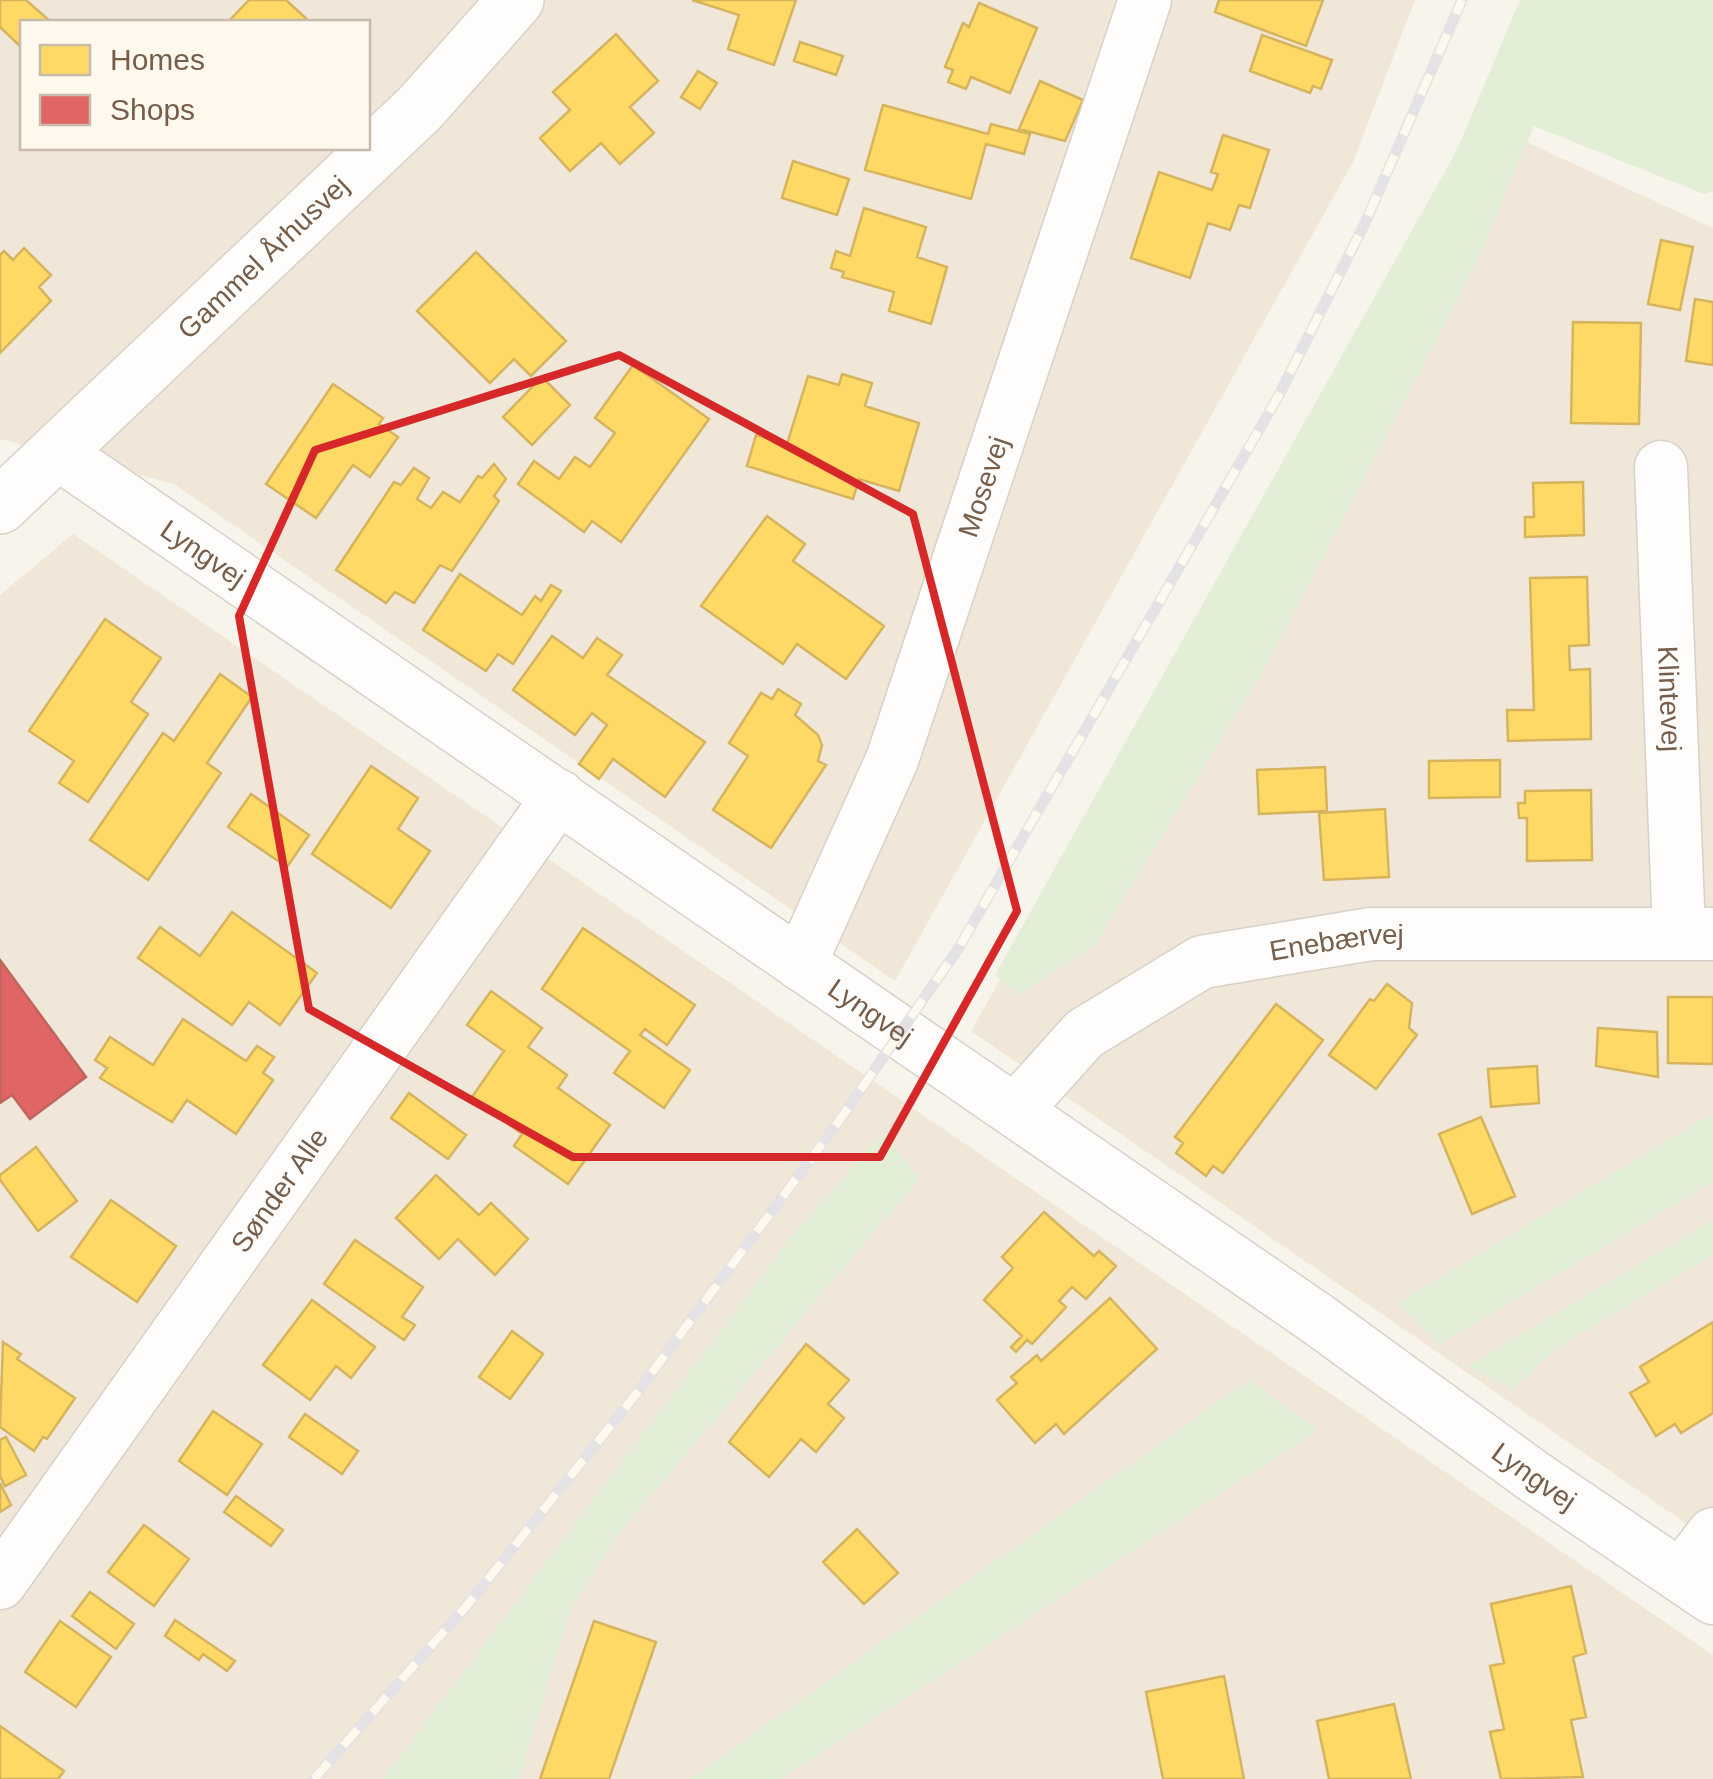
<svg xmlns="http://www.w3.org/2000/svg" width="1713" height="1779" font-family="Arial,sans-serif">
<style>
.residential{fill:#f0e7d9;fill-rule:evenodd}
.green{fill:#e2eed6}
.homes{fill:#ffd966;stroke:#d6b45e;stroke-width:2.5}
.shops{fill:#e06666;stroke:#c0645e;stroke-width:2.5}
.lines{fill:none;stroke-linecap:round;stroke-linejoin:round}
.street-casing{stroke:#d6d1ca;stroke-width:55}
.secondary-casing{stroke:#d7d1c9;stroke-width:58}
.street{stroke:#fefdfc;stroke-width:52}
.secondary{stroke:#fefdfc;stroke-width:55}
.rail-casing{stroke:#e5e2e5;stroke-width:11}
.rail{stroke:#fff9ed;stroke-width:8;stroke-dasharray:22;stroke-linecap:butt}
.marked{fill:none;stroke:#d62828;stroke-width:8;stroke-linejoin:round}
.labels{text-anchor:middle;dominant-baseline:central;stroke-width:10;stroke-linejoin:round;paint-order:stroke}
.street-label{font-size:28px;fill:#765e4b;stroke:#fff9ed}
</style>
<rect width="100%" height="100%" fill="#f7f4eb"/>
<!-- residential -->
<path class="residential" d="M0,0H1415L1353,162L895,981L174,484L0,439ZM22,22H368V148H22Z
M1487,124L1713,228V1542L971,1031Z
M73,534L1713,1655V1779H0V595Z"/>
<!-- green -->
<path class="green" d="M1520,0H1713V191L1704,194L1534,126L1475,266L1269,661L1096,944L1019,995L995,975L1457,150Z
M1713,1113V1182L1439,1345L1398,1303Z
M883,1133L919,1179L618,1535L570,1611L519,1779H383L790,1238Z
M1713,1220V1255L1558,1347L1513,1389L1468,1366Z
M1249,1380L1319,1430L781,1779H690Z"/>
<!-- homes -->
<path class="homes" d="M0,0H26L51,22H22V48L0,27Z
M249,0H286L310,22H228Z
M692,0H796L774,65L728,49L739,15Z
M1219,0H1323L1306,46L1215,12Z
M979,3L1037,28L1010,93L971,77L966,89L948,82L953,70L945,67L963,23L969,27Z
M616,34L658,81L630,107L654,133L620,164L601,143L570,171L540,138L570,110L553,92Z
M1262,35L1332,60L1321,89L1313,86L1310,93L1250,71Z
M800,42L843,56L836,75L794,61Z
M698,71L717,83L700,109L681,97Z
M1040,81L1083,100L1065,141L1019,129Z
M883,105L988,134L991,124L1030,134L1024,154L986,144L971,199L865,170Z
M1223,135L1269,150L1250,208L1239,205L1230,230L1208,223L1190,278L1131,258L1159,172L1212,190L1218,174L1211,172Z
M793,161L849,179L837,215L782,198Z
M864,208L926,227L917,257L947,267L931,324L889,311L894,292L842,277L844,272L831,268L836,251L850,256Z
M1661,240L1693,247L1680,310L1648,304Z
M24,248L51,275L39,287L51,301L0,353V255L4,251L13,260Z
M476,252L566,341L531,376L514,359L490,383L417,311Z
M1695,299L1713,302V365L1686,361Z
M1573,322L1641,323L1639,424L1571,423Z
M633,365L709,419L621,542L592,521L584,532L518,484L534,461L559,479L575,457L590,467L615,433L595,418Z
M842,374L872,383L865,406L919,423L899,491L859,479L853,499L747,466L756,435L787,444L808,376L839,385Z
M542,377L570,405L532,445L503,417Z
M333,384L383,418L379,424L398,437L370,477L353,465L316,518L266,484Z
M494,464L506,479L494,496L499,501L452,571L440,565L414,603L395,592L386,603L336,570L394,482L401,485L414,468L429,478L417,499L431,508L443,492L460,502L478,476L482,478Z
M1583,482L1584,535L1525,537V517H1534L1533,483Z
M767,516L805,544L793,561L884,626L846,679L797,644L783,664L701,606Z
M460,574L522,615L535,596L541,601L551,585L561,591L513,664L498,654L486,671L423,630Z
M1587,577L1589,645L1569,646L1570,670L1590,669L1591,739L1508,741L1507,710H1534L1530,578Z
M105,619L161,658L131,702L148,714L88,802L59,783L74,761L29,731Z
M552,636L583,658L597,638L622,655L607,675L705,742L665,797L613,759L599,779L579,764L607,725L592,713L575,735L513,690Z
M220,674L252,697L207,763L221,773L148,880L90,840L163,733L174,741Z
M778,689L801,704L795,715L818,735L822,745L818,761L826,765L771,848L713,810L748,756L729,743L761,693L772,699Z
M1500,760V797L1429,798V761Z
M371,766L418,798L398,829L430,851L391,908L312,854Z
M1325,767L1327,811L1259,814L1257,770Z
M1591,790L1592,860L1527,861V818H1519L1518,803H1525V791Z
M251,794L309,835L287,867L228,827Z
M1385,809L1389,877L1324,880L1319,813Z
M232,912L317,973L280,1025L249,1002L232,1025L138,958L160,927L200,956Z
M583,928L695,1005L667,1045L645,1029L640,1035L690,1070L664,1108L614,1073L630,1051L542,989Z
M1387,984L1412,1003L1409,1028L1417,1035L1376,1089L1329,1055L1370,999L1374,1001Z
M491,991L542,1028L528,1047L567,1075L558,1088L610,1125L568,1184L514,1146L522,1134L472,1097L504,1051L467,1025Z
M1668,997H1713V1064L1668,1063Z
M1276,1004L1323,1040L1223,1173L1213,1166L1206,1176L1176,1153L1183,1143L1175,1137Z
M183,1019L246,1061L257,1046L274,1057L263,1073L273,1080L236,1134L187,1100L172,1122L100,1078L107,1068L95,1060L110,1037L153,1065Z
M1598,1028L1657,1032L1658,1077L1596,1066Z
M1537,1066L1539,1103L1491,1107L1488,1069Z
M409,1093L466,1135L448,1159L391,1118Z
M1481,1117L1515,1196L1472,1214L1439,1134Z
M36,1147L77,1201L38,1231L0,1180V1175Z
M436,1175L479,1215L491,1203L528,1239L495,1275L458,1239L439,1259L396,1218Z
M111,1200L176,1246L137,1302L71,1257Z
M1044,1212L1094,1256L1099,1251L1116,1266L1086,1299L1072,1287L1059,1301L1066,1307L1032,1344L1027,1340L1016,1352L1011,1347L1022,1336L984,1300L1013,1268L1002,1257Z
M355,1240L423,1287L402,1317L415,1325L404,1340L324,1284Z
M1110,1298L1157,1349L1064,1434L1056,1424L1035,1443L997,1400L1017,1383L1011,1377L1037,1355L1041,1361Z
M312,1300L375,1347L351,1378L336,1366L310,1400L263,1365Z
M1713,1322V1413L1681,1433L1675,1424L1656,1436L1630,1393L1649,1382L1640,1367Z
M512,1331L543,1354L510,1399L479,1377Z
M3,1342L21,1354L17,1359L75,1398L47,1439L43,1437L34,1451L0,1427Z
M806,1344L849,1380L828,1404L844,1418L816,1452L801,1439L769,1477L729,1442Z
M213,1411L262,1444L227,1495L179,1461Z
M305,1414L358,1451L342,1474L289,1437Z
M6,1437L26,1475L5,1486L0,1476V1440Z
M0,1483L11,1505L0,1512Z
M236,1496L283,1530L271,1546L224,1512Z
M144,1525L189,1559L154,1606L108,1572Z
M857,1529L898,1573L864,1604L823,1562Z
M1571,1586L1586,1653L1573,1657L1586,1717L1571,1720L1583,1777L1501,1779L1490,1732L1504,1729L1490,1666L1504,1663L1491,1604Z
M90,1592L134,1624L116,1649L72,1616Z
M175,1620L235,1661L227,1671L203,1654L199,1660L165,1636Z
M60,1621L111,1657L76,1707L25,1672Z
M594,1621L656,1642L609,1779H540Z
M1224,1676L1244,1779H1163L1146,1692Z
M1394,1704L1411,1779H1329L1317,1721Z
M0,1726L64,1771L58,1779H0Z"/>
<!-- shops -->
<path class="shops" d="M0,960L86,1077L30,1119L12,1095L0,1103Z"/>
<g class="lines">
<defs>
<g id="street">
<path id="s1" d="M59,454L1316,1318L1533,1476L1713,1598"/>
<path id="s2" d="M1661,467L1679,933"/>
<path id="s3" d="M800,964L892,760L1145,0"/>
<path id="s4" d="M1015,1111L1084,1034L1202,962L1371,934H1713"/>
<path d="M1681,1576L1713,1534"/>
<path id="s5" d="M0,1583L559,796"/>
</g>
<g id="secondary">
<path id="s6" d="M0,506L420,108L516,0"/>
</g>
</defs>
<!-- street casing -->
<use href="#street" class="street-casing"/>
<!-- secondary casing -->
<use href="#secondary" class="secondary-casing"/>
<!-- street -->
<use href="#street" class="street"/>
<!-- secondary -->
<use href="#secondary" class="secondary"/>
<defs>
<path id="rail" d="M314,1779L469,1603L633,1398L839,1121L958,949L1278,397L1365,223L1462,0"/>
</defs>
<!-- rail casing -->
<use href="#rail" class="rail-casing"/>
<!-- rail -->
<use href="#rail" class="rail"/>
</g>
<!-- marked area -->
<path class="marked" d="M619,355L913,514L1017,911L880,1157H573L309,1009L239,616L315,450Z"/>
<g class="labels">
<!-- street labels -->
<g class="street-label">
<text stroke="none"><textPath href="#s6" startOffset="362">Gammel Århusvej</textPath></text>
<text stroke="none"><textPath href="#s3" startOffset="512">Mosevej</textPath></text>
<text stroke="none"><textPath href="#s1" startOffset="175">Lyngvej</textPath></text>
<text stroke="none"><textPath href="#s2" startOffset="232">Klintevej</textPath></text>
<text stroke="none"><textPath href="#s4" startOffset="378">Enebærvej</textPath></text>
<text stroke="none"><textPath href="#s1" startOffset="985">Lyngvej</textPath></text>
<text stroke="none"><textPath href="#s5" startOffset="482">Sønder Alle</textPath></text>
<text stroke="none"><textPath href="#s1" startOffset="1795">Lyngvej</textPath></text>
</g>
</g>
<!-- legend -->
<rect x="20" y="20" width="350" height="130" fill="#fff9ed" stroke="#c8bbac" stroke-width="2.5"/>
<rect x="40" y="45" width="50" height="30" fill="#ffd966" stroke="#c8bbac" stroke-width="2.5"/>
<text x="110" y="70" font-size="30" fill="#765e4b">Homes</text>
<rect x="40" y="95" width="50" height="30" fill="#e06666" stroke="#c8bbac" stroke-width="2.5"/>
<text x="110" y="120" font-size="30" fill="#765e4b">Shops</text>
</svg>
